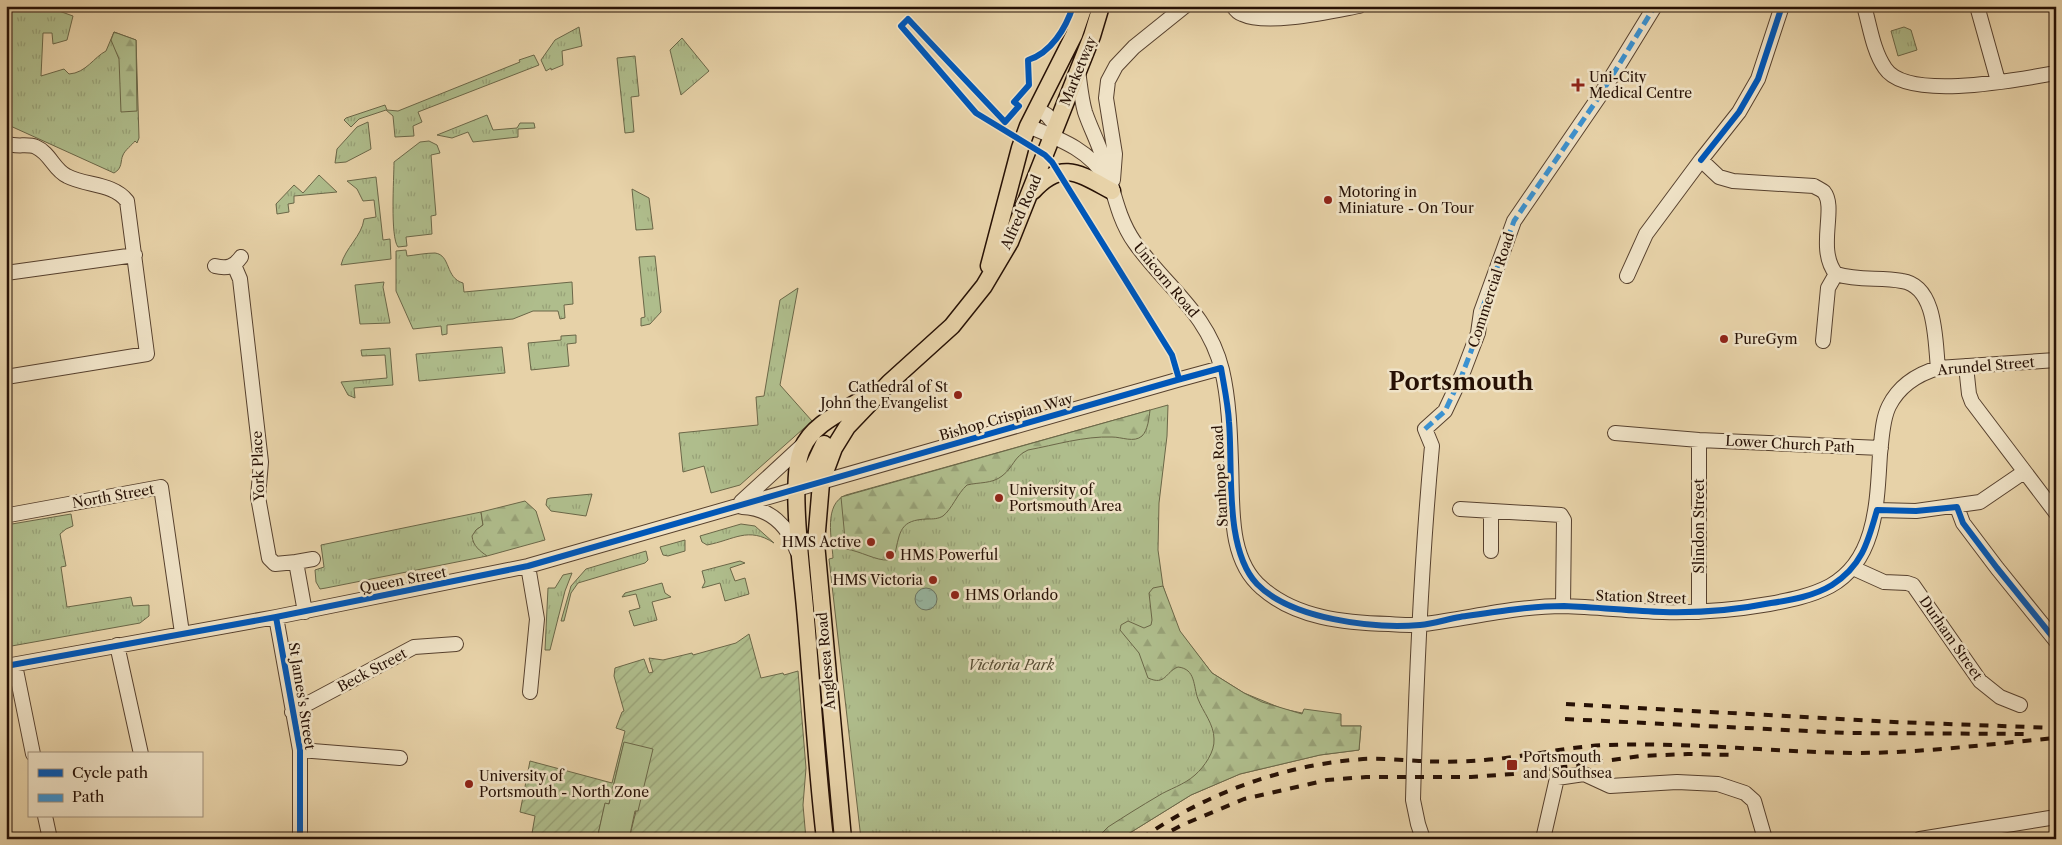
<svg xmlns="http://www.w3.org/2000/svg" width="2062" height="845" font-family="'Libre Caslon Text',serif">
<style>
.grass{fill:url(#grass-tufts);stroke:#6b6748}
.forest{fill:url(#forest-firs);stroke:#6b6748}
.garden{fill:url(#garden-furrows);stroke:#6b6748}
.pitch{fill:#afbd8c;stroke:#6b6748}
.water{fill:url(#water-ripples);stroke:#6a7564}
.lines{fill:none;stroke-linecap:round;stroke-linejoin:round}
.minor-casing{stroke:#57412e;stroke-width:16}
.major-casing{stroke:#271105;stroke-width:19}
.minor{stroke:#efe2c6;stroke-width:14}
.major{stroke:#e7d2a8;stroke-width:16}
.rail{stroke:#271105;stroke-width:4;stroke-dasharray:9 9;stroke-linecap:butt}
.quiet{stroke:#3b92d1;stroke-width:5;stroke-dasharray:10 5;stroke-linecap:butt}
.cycleway-casing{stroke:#efe2c6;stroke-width:9}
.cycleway{stroke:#0057b8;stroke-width:6}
.poi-dot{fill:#8f2418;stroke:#efe2c6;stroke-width:2}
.labels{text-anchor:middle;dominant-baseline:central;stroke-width:5;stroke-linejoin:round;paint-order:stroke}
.street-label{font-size:14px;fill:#271105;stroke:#efe2c6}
.poi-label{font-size:14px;fill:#271105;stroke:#efe2c6;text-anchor:start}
.park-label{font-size:14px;font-style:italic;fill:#574d34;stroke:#efe2c6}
.town-label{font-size:24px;font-weight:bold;fill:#271105;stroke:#efe2c6}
</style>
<defs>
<pattern id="grass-tufts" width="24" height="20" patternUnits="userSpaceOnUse" patternTransform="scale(1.25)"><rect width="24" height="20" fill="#afbd8c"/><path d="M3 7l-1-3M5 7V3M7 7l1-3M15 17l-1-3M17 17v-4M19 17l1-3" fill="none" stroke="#97a177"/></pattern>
<pattern id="forest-firs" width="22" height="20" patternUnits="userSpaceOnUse" patternTransform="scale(1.25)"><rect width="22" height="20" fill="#afbd8c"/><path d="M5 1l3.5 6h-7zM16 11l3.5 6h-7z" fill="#97a177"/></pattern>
<pattern id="garden-furrows" width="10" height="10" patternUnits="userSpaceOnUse" patternTransform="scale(1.25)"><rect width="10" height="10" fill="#afbd8c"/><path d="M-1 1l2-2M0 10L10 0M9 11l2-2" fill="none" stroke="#97a177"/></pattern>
<pattern id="water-ripples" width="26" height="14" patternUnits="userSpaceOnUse" patternTransform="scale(1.25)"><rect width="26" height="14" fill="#97b8a4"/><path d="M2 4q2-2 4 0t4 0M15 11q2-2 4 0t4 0" fill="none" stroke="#829d8c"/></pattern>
</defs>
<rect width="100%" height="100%" fill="#e7d2a8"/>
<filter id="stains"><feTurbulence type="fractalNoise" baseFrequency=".004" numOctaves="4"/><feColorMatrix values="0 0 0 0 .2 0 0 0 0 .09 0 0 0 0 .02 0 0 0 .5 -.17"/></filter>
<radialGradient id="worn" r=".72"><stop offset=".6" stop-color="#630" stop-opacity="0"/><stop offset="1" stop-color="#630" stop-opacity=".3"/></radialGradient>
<!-- grass -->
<path class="grass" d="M6,6H45L73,16L67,40L53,44L52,33H43L41,76L64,69L69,74C86,73 94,57 106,51L114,32L136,40L139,138L137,143L135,141C132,145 125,150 123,155C120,161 123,168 114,173L6,124Z
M579,27L582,46L562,51L563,65L551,70V68L546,71L541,60L555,40Z
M1904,27L1911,30L1917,50L1898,56L1891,31Z
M682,38L709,71L681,95L670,50Z
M534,55L539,65L418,112L422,122L413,126L414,136L395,137L393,116L386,110L359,119L351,127L344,120L346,118L385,105L387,110L398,111L520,62L519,60Z
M635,56L639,96L631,97L634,132L625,133L617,58Z
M487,115L493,130L517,128L520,123H534L535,128L518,129V137L473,142L468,132L452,138L437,135Z
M368,122L371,149L346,162L335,163L337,149L357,127Z
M429,141L437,145L440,153L431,155L436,215L431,216L432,234L406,237L407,246L398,247C390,237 394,178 394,162L420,142Z
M319,175L337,192L294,196V203L288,204L289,212L277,214L276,204L294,185L303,193Z
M376,177L383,240L390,239L391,259L341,265C345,248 362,236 364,219L376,217L374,200L363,201L357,189L347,181Z
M632,189L649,198L653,229L636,230Z
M406,250L407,256C416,255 426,253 435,253C451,255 445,278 463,283L464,292L572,282L573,304L564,305L565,318L560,319L558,311H533L513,319L447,325V334L442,335L441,326L413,329L396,291V251Z
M655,256L661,312L650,324L641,326V318L645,317L639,257Z
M384,282L383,287L390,323L360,324L355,285Z
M798,288L780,385L812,421L740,485L711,493L704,466L683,472L679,433L758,425L756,397L764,396L780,300Z
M576,335V343L567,344L569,366L531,370L528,343L561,340V336Z
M502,347L505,373L419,381L416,354Z
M390,348L393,385L354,388L355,398L348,395L341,382L387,378L385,355L362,356L361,350Z
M1168,405L1167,436L1159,503L1158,550L1163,586L1176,627L1212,673L1244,693L1283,709L1340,721L1341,726H1361L1359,750L1320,755L1240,774L1191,795L1120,839H1004L1000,835L983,839H861L829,559L833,558C832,539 823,504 846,495Z
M592,494L586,516L551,511L546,505L547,499L550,498Z
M481,512L483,525L476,530L473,542L487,556L326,588L320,589L316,582L315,570L324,567L321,545Z
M71,514L73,526L66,529L60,534L66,566L61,567L67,607L131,597L133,606L149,605V616L140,623L6,647V525Z
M741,524L755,526L774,543C748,526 734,540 707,545L702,542L700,536Z
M685,540V551L668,556L663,555L660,547Z
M646,551L648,560L645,563L578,583L571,593L564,621H561L571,586L586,569Z
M740,561L745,563L730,568L735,581L745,578L749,594L725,601L720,583L702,588L705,582L702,571Z
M572,573L565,591L550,650H545L548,588H555L563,575Z
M662,583L665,593L671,597L652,602L657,620L634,626L629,611L640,608L636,594L622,597L625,593Z"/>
<!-- forest -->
<path class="forest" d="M114,32L136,40L137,111L121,112L119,59L111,40Z
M1150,410C1149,418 1148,430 1142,436C1134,443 1122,437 1112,437C1084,436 1055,445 1028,450C1013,457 1014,467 1002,476C992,484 979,482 967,485C957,494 952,509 943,516C938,519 933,519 927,519C900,520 900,531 895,554L888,560C877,561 860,551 846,549L841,497Z
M525,501L536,511L545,540L487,556C480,551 473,546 472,536L476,530L483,525L481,512Z
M1163,586L1180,631L1212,673L1244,693L1262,702L1302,714L1304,709L1341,714V726H1361L1359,750L1320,755L1240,774L1191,795L1120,839H1101L1102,833L1108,827C1125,816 1141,806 1158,796C1169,789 1184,785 1195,775C1204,767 1215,752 1214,739C1214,724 1203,712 1198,699C1193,686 1196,669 1178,667C1165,672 1166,686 1148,678L1139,653L1120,630L1121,625L1128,621L1144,628L1151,625L1152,620L1149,593L1153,588Z"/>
<!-- garden -->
<path class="garden" d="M749,634L761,678L783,673L784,675L798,671L806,768L803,805L806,839H629L636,811L624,743L609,804H605L597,839H531L535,816L520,812L530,761L612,783L625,731L616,728L622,712L624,711L614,676L615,668L644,659L649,673L653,672L649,658L663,660L692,653L693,655L736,643Z"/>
<!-- pitch -->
<path class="pitch" d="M624,742L653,749L638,811H635L629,839H597L605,803L609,804Z"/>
<!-- water -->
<path class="water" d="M915 599a11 11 0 1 1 22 0a11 11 0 1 1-22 0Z"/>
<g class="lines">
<defs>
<path id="minor" d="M1233,6C1235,9 1239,13 1242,14C1267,26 1332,11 1359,6
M1864,6C1870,26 1873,51 1885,68C1907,102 2021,79 2056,73
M1977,6L1998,81
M1078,70C1080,84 1081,98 1085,112C1090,127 1098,142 1103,158C1113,187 1117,218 1135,243C1167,288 1208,313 1222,370C1229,400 1230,432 1231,462C1233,503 1227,559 1262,588C1296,618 1345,623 1389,624C1401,625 1413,626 1424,624C1471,618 1517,606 1564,606C1597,607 1630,611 1663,612C1699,613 1734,610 1769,604C1790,600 1811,596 1830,586C1877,560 1877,501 1880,454C1882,438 1882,420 1889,406C1899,386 1918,374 1938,368L2056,360
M1037,109L1047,115L1056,126
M1028,126C1057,138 1091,150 1106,179
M6,143C16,148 27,143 36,147C50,153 54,170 67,176C86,186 113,183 127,201L147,354L6,377
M1701,160L1719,177L1733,181L1814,186C1817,188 1822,190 1824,192C1837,208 1816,249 1836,274
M1113,180L1115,154L1106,98L1108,81L1116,66L1134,47L1185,6
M234,265L240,279L261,462L258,497L269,558L275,564L296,562L305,612
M215,266C227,269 234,267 241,257
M6,273L135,255
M1836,274C1859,281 1879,277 1902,281C1937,286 1935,342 1938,368
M1627,276L1646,234L1701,160L1739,112L1758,79L1782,6
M1823,341L1828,288L1836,274
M1966,366L1969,394L1972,402L2056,513
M1615,433L1699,440L1881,448
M1699,440V612
M741,502L804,444
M742,507C770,508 788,526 797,551
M1957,507L1963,523L1997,568L2056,641
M1460,509L1561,515L1564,520L1563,606
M1877,510L1916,511L1980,502L2024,472
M9,515L161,487L182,633
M1491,551V511
M296,562L313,559
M528,566L537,619L530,692
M1853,568L1884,582L1907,583L1913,585L1980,681L2000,697L2020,705
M276,617L300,750V839
M117,645L141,754
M15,665L33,754
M6,666L276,617L528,566L1177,380L1221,368
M292,712L414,647L456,644
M300,750L400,758
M45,816L50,839
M1423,839L1418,824L1413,800C1416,681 1421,564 1432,446L1425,429L1445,411L1462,375L1478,333L1481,312L1514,221L1601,94L1655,6
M1543,839L1557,778L1584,774L1610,786L1677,782L1718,784L1745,793L1754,801L1765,839
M1920,839L2056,817"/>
<path id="major" d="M1033,191C1062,159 1080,174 1112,191
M989,266L1020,148L1028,126L1074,35L1084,6
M797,489L810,474L824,444
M825,839C816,762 812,685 805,608C802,573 789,477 802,449C812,424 844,411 866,397
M843,839L816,543L821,483L834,448L847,427L889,383L952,326L984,286L1010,242L1092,36L1101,6"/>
</defs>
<!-- minor casing -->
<use href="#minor" class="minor-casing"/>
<!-- major casing -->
<use href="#major" class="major-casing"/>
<!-- minor -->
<use href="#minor" class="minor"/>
<!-- major -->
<use href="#major" class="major"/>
<!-- rail -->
<path class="rail" d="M1566,704L1894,722L2056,728
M1565,719L1847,733L2031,734
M1141,839C1206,793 1283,765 1363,759C1382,758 1401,760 1419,761C1441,762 1464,762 1485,760C1526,757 1565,747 1606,745C1689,742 1772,752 1855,753C1922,753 1989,744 2056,738
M1156,839L1182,825L1244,799L1327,780L1366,777H1471L1513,774L1641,756L1688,754L1736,755"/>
<!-- quiet -->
<path class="quiet" d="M1425,429L1445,411L1462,375L1478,333L1481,312L1514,221L1601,94L1655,6"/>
<defs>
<path id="cycleway" d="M1073,6C1066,28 1051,53 1028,60L1029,85L1014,102L1019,106L1005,122L908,19L901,26L976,113L1045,155L1052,162L1172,355L1179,379
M1701,160L1739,112L1758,79L1782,6
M276,617L300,750V839
M6,666L276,617L528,566L1177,380L1221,368C1224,386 1228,404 1229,422C1233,469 1224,549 1257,584C1291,619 1373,629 1420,625C1434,624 1447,619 1460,617C1494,612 1530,606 1564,606C1597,607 1630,611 1663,612C1699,613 1736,610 1771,603C1792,600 1814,596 1832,585C1862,566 1868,542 1877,510L1916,511L1957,507L1963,523L1997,568L2056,641"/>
</defs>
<!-- cycleway casing -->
<use href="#cycleway" class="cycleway-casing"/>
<!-- cycleway -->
<use href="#cycleway" class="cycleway"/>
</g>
<!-- markers -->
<g class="poi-dot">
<path d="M1575.5 77.5h5v5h5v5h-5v5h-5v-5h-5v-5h5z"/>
<circle cx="1328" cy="200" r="5"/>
<circle cx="1724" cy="339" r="5"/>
<circle cx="958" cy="395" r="5"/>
<circle cx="999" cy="498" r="5"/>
<circle cx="871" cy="542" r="5"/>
<circle cx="890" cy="555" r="5"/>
<circle cx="933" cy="580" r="5"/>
<circle cx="955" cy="595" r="5"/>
<rect x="1506" y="759" width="12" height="12" rx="2.5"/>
<circle cx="469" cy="784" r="5"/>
</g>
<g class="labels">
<!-- street labels -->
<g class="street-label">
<text transform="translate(1078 71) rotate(-68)">Marketway</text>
<text transform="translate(1021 212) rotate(-66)">Alfred Road</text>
<text transform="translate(1166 280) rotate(50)">Unicorn Road</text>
<text transform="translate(1491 290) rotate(-72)">Commercial Road</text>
<text transform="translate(1986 366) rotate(-5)">Arundel Street</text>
<text transform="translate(1006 417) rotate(-16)">Bishop Crispian Way</text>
<text transform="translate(1790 444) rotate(3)">Lower Church Path</text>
<text transform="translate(258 466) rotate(-92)">York Place</text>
<text transform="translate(1220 476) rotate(-93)">Stanhope Road</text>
<text transform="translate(113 496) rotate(-10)">North Street</text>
<text transform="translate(1699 526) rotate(-90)">Slindon Street</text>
<text transform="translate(403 580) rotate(-11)">Queen Street</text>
<text transform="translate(1641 597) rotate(2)">Station Street</text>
<text transform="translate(1951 638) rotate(55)">Durham Street</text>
<text transform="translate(826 661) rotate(-95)">Anglesea Road</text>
<text transform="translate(372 670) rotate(-28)">Beck Street</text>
<text transform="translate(302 696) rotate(81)">St James's Street</text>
</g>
<!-- poi labels -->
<g class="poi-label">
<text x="1589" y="77">Uni-City<tspan x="1589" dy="16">Medical Centre</tspan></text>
<text x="1338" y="192">Motoring in<tspan x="1338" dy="16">Miniature - On Tour</tspan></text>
<text x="1734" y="339">PureGym</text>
<text x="948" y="387" text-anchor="end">Cathedral of St<tspan x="948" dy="16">John the Evangelist</tspan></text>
<text x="1009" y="490">University of<tspan x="1009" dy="16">Portsmouth Area</tspan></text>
<text x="861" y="542" text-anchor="end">HMS Active</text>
<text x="900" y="555">HMS Powerful</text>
<text x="923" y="580" text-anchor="end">HMS Victoria</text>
<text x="965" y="595">HMS Orlando</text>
<text x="1523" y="757">Portsmouth<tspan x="1523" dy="16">and Southsea</tspan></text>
<text x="479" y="776">University of<tspan x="479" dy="16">Portsmouth - North Zone</tspan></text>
</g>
<!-- park labels -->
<g class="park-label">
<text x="1011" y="665">Victoria Park</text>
</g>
<!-- town labels -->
<g class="town-label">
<text x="1461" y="381">Portsmouth</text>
</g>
</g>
<!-- margin -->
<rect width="2062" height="845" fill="none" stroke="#e7d2a8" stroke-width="25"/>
<rect x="8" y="8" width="2047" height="830" fill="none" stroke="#271105" stroke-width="2.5"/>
<rect x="12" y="12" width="2037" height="820" fill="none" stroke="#271105"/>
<!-- legend -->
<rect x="28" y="752" width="175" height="65" fill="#efe2c6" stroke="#9f8e79"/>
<rect x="38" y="769" width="25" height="8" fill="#0057b8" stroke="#9f8e79"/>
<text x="72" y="778" font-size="15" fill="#271105">Cycle path</text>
<rect x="38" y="794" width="25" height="8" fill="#3b92d1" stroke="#9f8e79"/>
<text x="72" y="802" font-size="15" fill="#271105">Path</text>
<rect width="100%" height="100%" filter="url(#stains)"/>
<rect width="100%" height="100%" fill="url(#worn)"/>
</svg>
